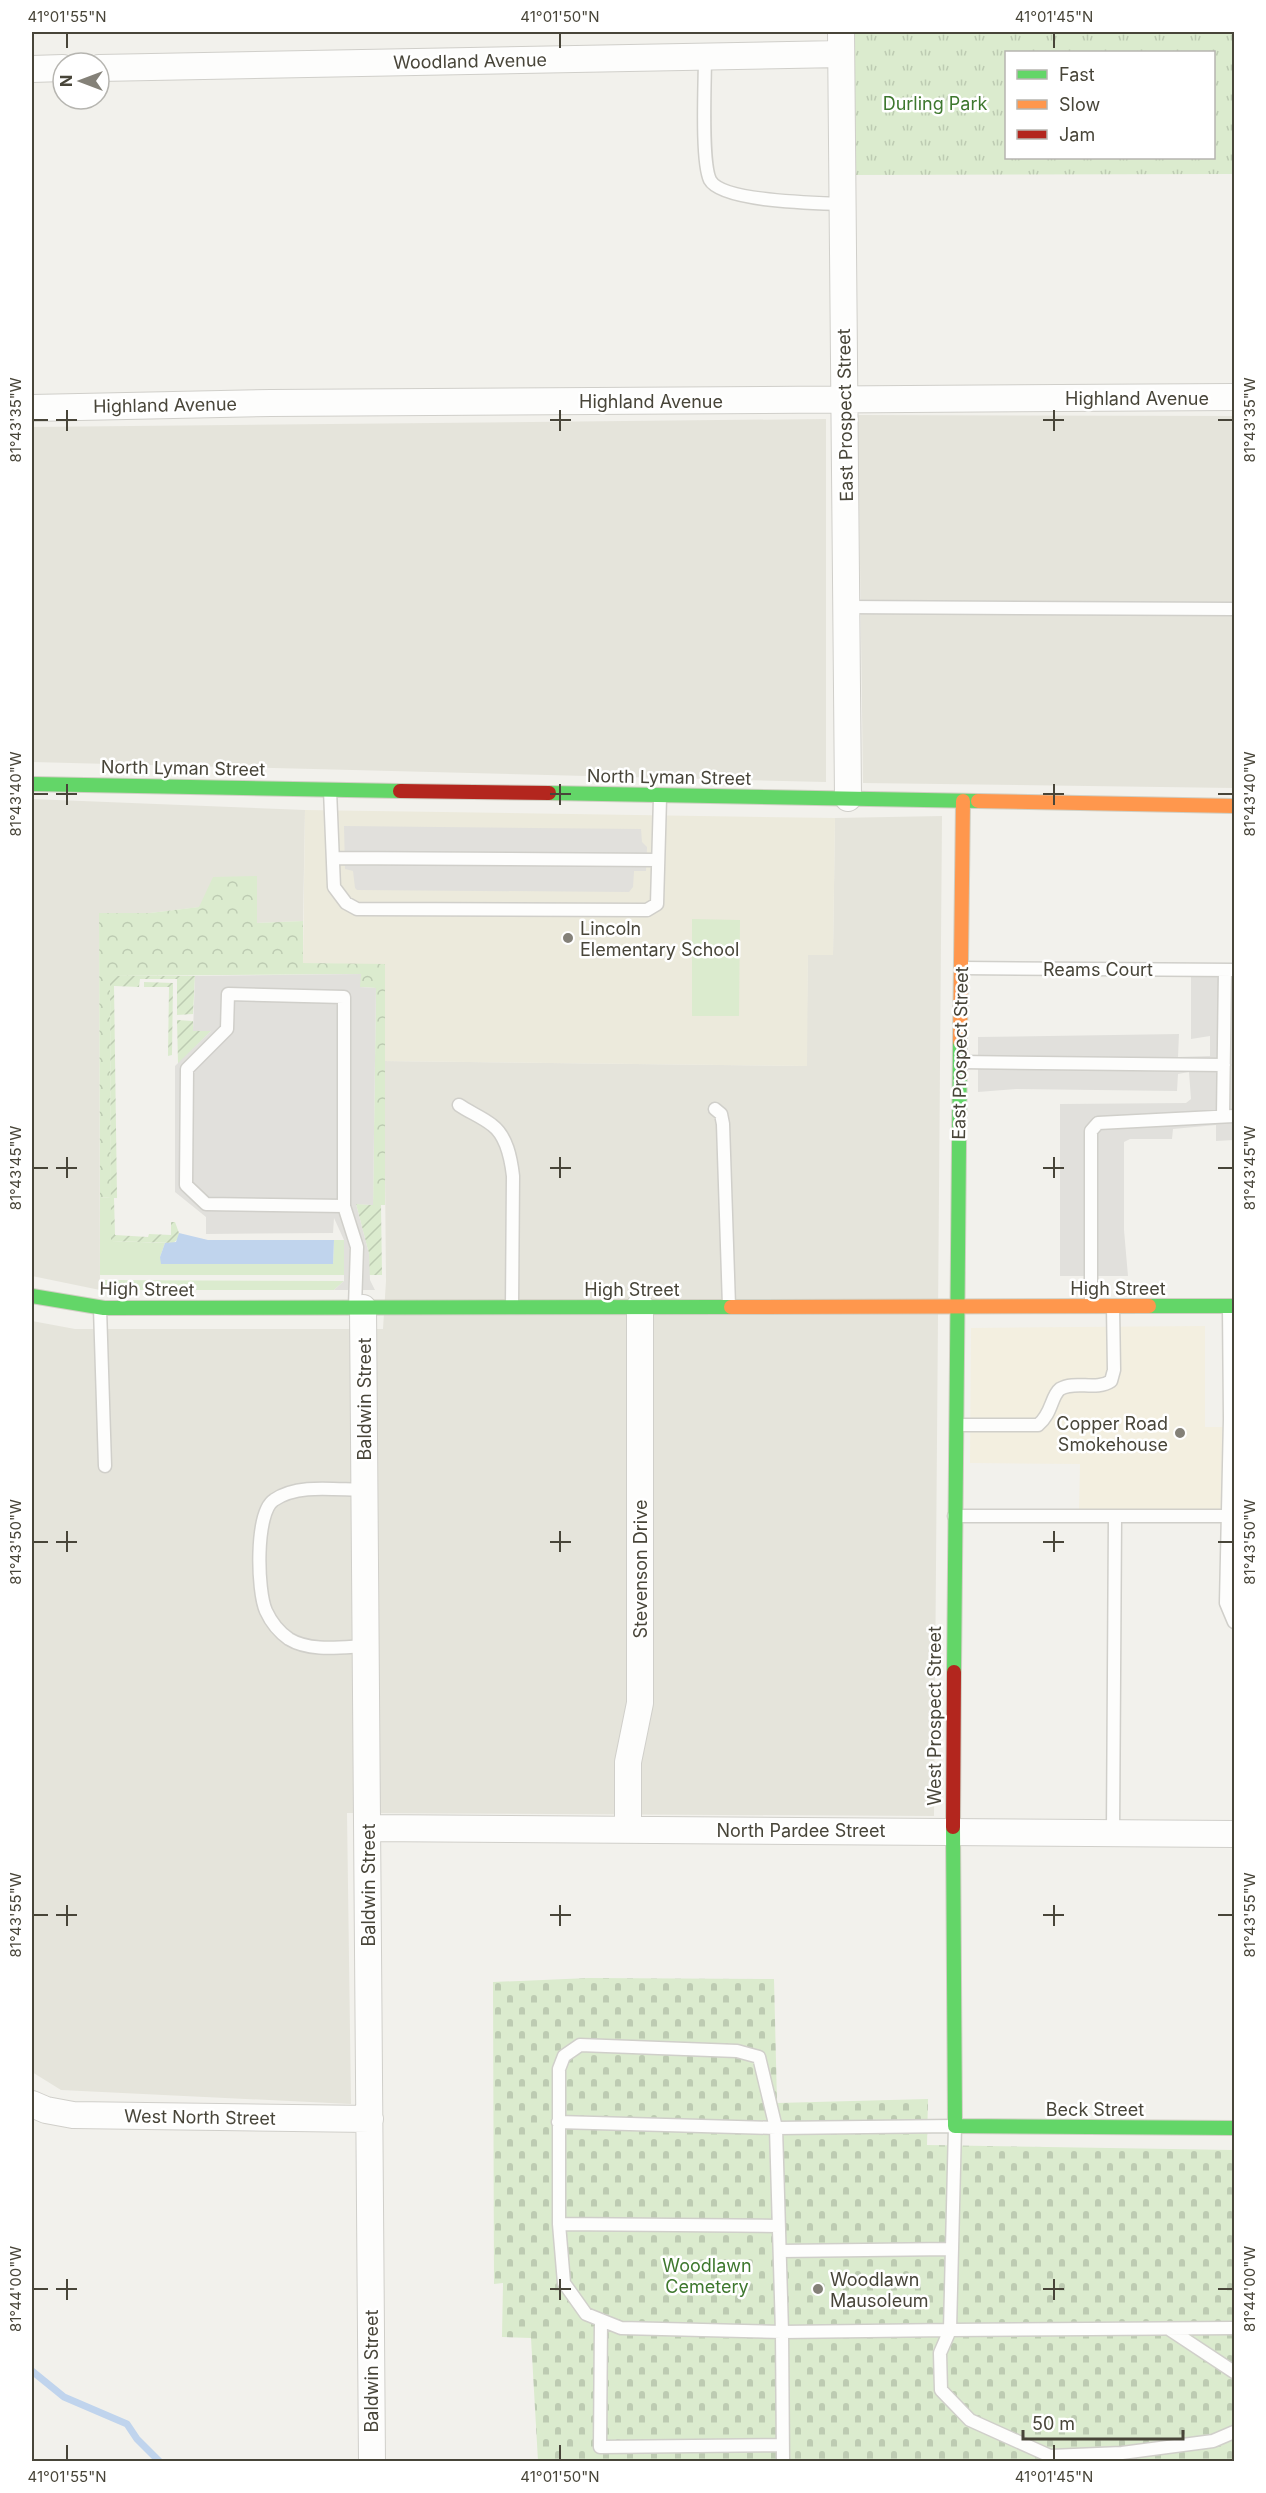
<svg xmlns="http://www.w3.org/2000/svg" width="1266" height="2493" font-family="Inter,sans-serif">
<style>
.residential{fill:#e5e4db}
.commercial{fill:#f3efe0}
.education{fill:#eceadc}
.grass{fill:#dbebce}
.forest{fill:url(#forest-crowns)}
.cemetery{fill:url(#cemetery-stones)}
.park{fill:url(#park-tufts);fill-rule:evenodd}
.garden{fill:url(#garden-furrows)}
.parking{fill:#e1e0dc}
.water{fill:#c0d4ed}
.lines{fill:none;stroke-linecap:round;stroke-linejoin:round}
.stream{stroke:#c0d4ed;stroke-width:7}
.lane-casing{stroke:#d0cfca;stroke-width:15}
.street-casing{stroke:#d0cfca;stroke-width:28}
.fast-casing{stroke:#d0cfc3;stroke-width:16}
.slow-casing{stroke:#d0cfc3;stroke-width:16}
.jam-casing{stroke:#d0cfc3;stroke-width:16}
.lane{stroke:#fdfdfc;stroke-width:12}
.street{stroke:#fdfdfc;stroke-width:26}
.fast{stroke:#63d668;stroke-width:14}
.slow{stroke:#ff974d;stroke-width:14}
.jam{stroke:#b3261e;stroke-width:14}
.ticks{fill:none;stroke:#484539;stroke-width:2}
.poi-dot{fill:#848178;stroke:#fff;stroke-width:2}
.labels{text-anchor:middle;dominant-baseline:central;stroke-width:5;stroke-linejoin:round;paint-order:stroke}
.street-label{font-size:18px;fill:#484539;stroke:#fff}
.park-label{font-size:18px;fill:#3e782e;stroke:#fff}
.poi-label{font-size:18px;fill:#484539;stroke:#fff;text-anchor:start}
.neatline{fill:none;stroke:#484539;stroke-width:2}
.ticks-label{font-size:15px;text-anchor:middle;fill:#484539}
</style>
<defs>
<pattern id="forest-crowns" width="20" height="18" patternUnits="userSpaceOnUse" patternTransform="scale(1.5)"><rect width="20" height="18" fill="#dbebce"/><path d="M2 6a3 3 0 1 1 6 0M12 15a3 3 0 1 1 6 0" fill="none" stroke="#bdcbb2"/></pattern>
<pattern id="cemetery-stones" width="16" height="16" patternUnits="userSpaceOnUse" patternTransform="scale(1.5)"><rect width="16" height="16" fill="#dbebce"/><path d="M2 7V4a2 2 0 0 1 4 0v3zM10 15v-3a2 2 0 0 1 4 0v3z" fill="#bdcbb2"/></pattern>
<pattern id="park-tufts" width="24" height="20" patternUnits="userSpaceOnUse" patternTransform="scale(1.5)"><rect width="24" height="20" fill="#dbebce"/><path d="M3 7l-1-3M5 7V3M7 7l1-3M15 17l-1-3M17 17v-4M19 17l1-3" fill="none" stroke="#bdcbb2"/></pattern>
<pattern id="garden-furrows" width="10" height="10" patternUnits="userSpaceOnUse" patternTransform="scale(1.5)"><rect width="10" height="10" fill="#dbebce"/><path d="M-1 1l2-2M0 10L10 0M9 11l2-2" fill="none" stroke="#bdcbb2"/></pattern>
</defs>
<rect width="100%" height="100%" fill="#f2f1ec"/>
<!-- residential -->
<path class="residential" d="M858,415L1234,416V788L863,783Z
M826,419V782L32,762V427Z
M32,799L305,810L303,921L256,923L257,877L200,907L150,913H99L100,1290L32,1276Z
M942,816L934,1816L347,1813L351,2104L61,2090L32,2072V1321L75,1329H383L386,1281L384,1061L806,1066L808,954H833L835,818Z"/>
<!-- commercial -->
<path class="commercial" d="M1205,1326V1427H1234V1561V1512L1079,1510L1080,1464L970,1463L971,1328Z"/>
<!-- education -->
<path class="education" d="M305,810L835,818L833,955H808L807,1066L384,1061L385,965L303,963Z"/>
<!-- grass -->
<path class="grass" d="M692,919L740,920L739,1016H692Z
M100,1197L111,1198L112,1241L165,1243L160,1257L333,1264L334,1240H344V1275H100Z
M100,1280L344,1281L334,1290H100Z"/>
<!-- forest -->
<path class="forest" d="M257,876V923L303,921V963L385,964V1205H373L376,988L360,987V974L110,976L111,1198L100,1197L99,913H150L199,907L213,877Z"/>
<!-- cemetery -->
<path class="cemetery" d="M589,1978L774,1979L777,2103L928,2099L927,2145L1234,2150V2461H538L531,2338L502,2337L503,2283L494,2284L493,1982Z"/>
<!-- park -->
<path class="park" d="M850,32H1234V174L851,175ZM1006,52H1214V158H1006Z"/>
<!-- garden -->
<path class="garden" d="M110,976H195L193,1014L177,1015V979H140L139,987L114,986L117,1198H114L115,1235L148,1237L149,1234L171,1235V1222H175L179,1233L178,1239L173,1243L111,1241Z
M144,982L173,983L172,1055L168,1056L169,987H144Z
M177,1020L193,1021L194,1031H211L178,1064Z
M356,1204L381,1205L382,1275H369V1254Z"/>
<!-- parking -->
<path class="parking" d="M344,826L641,829L642,842L647,847L646,871H634L633,887L629,892L357,890L355,888L353,871L345,869Z
M1191,963L1234,965V1140L1216,1141V1125L1173,1129L1172,1139H1130L1124,1142V1230L1128,1276H1060V1104L1186,1103L1191,1099L1189,1072L1178,1074L1177,1091L1016,1089L978,1092V1037L1179,1034L1178,1057L1210,1056V1036L1191,1039Z
M361,974L360,987L376,988L373,1205L356,1204L369,1254L370,1280L375,1290H334L344,1281V1240L334,1218L333,1233L206,1234V1217L175,1192V1066L211,1031H193L195,976Z"/>
<!-- water -->
<path class="water" d="M179,1233L208,1240H334L333,1264H161L160,1257L165,1243L176,1242Z"/>
<g class="lines">
<!-- stream -->
<path class="stream" d="M32,2371L64,2397L127,2424L137,2439L160,2462"/>
<defs>
<path id="lane" d="M705,56C705,82 701,161 710,180C722,202 818,203 843,204
M846,607L1234,609
M330,790L334,887L346,903L357,909L647,910L657,904L660,798
M333,858L658,860
M962,968L1234,970
M961,1062L1224,1065
M459,1105C469,1112 482,1117 492,1125C507,1136 511,1159 513,1176L512,1307
M715,1109L721,1114L723,1124L729,1306
M1223,1116L1225,970
M344,1206L206,1204L186,1185L187,1069L227,1029L228,994L344,997V1206L357,1247L355,1307
M1091,1305V1131L1098,1123L1234,1116
M1229,1307L1230,1419H1234
M100,1308L105,1466
M1230,1419L1226,1603L1234,1622
M957,1425H1038C1052,1414 1051,1396 1060,1389C1075,1380 1096,1391 1111,1381L1114,1370L1113,1307
M365,1490C337,1490 298,1483 274,1500C255,1512 257,1591 266,1611C271,1622 279,1632 289,1639C310,1652 342,1647 366,1646
M954,1516H1227
M1113,1833L1115,1517
M558,2122L776,2128L759,2057L737,2051L580,2045L564,2056L559,2069V2224L564,2283L586,2314L621,2328L782,2332L783,2462
M955,2126L950,2330L782,2332L776,2128Z
M559,2224L779,2226
M780,2251L951,2249
M601,2320L600,2447L782,2445
M1234,2328L950,2330L940,2353L941,2390L970,2420L1050,2456L1122,2453L1213,2441L1234,2432
M1169,2329L1234,2372"/>
<path id="street" d="M841,32L848,798
M99,68L841,54
M32,69L63,68
M32,408L271,403L1234,397
M363,1308L372,2462
M368,1828L1234,1834
M628,1830V1762L640,1703V1306
M32,2104L46,2110L73,2115L370,2119"/>
<path id="fast" d="M32,784L400,791
M549,793L978,801
M32,1296L104,1308L731,1307
M1149,1306H1234
M954,1672L960,1041
M953,1827L955,2126L1234,2128"/>
<path id="slow" d="M978,801L1234,806
M960,1041L963,801
M731,1307L1149,1306"/>
<path id="jam" d="M400,791L549,793
M953,1827L954,1672"/>
</defs>
<!-- lane casing -->
<use href="#lane" class="lane-casing"/>
<!-- street casing -->
<use href="#street" class="street-casing"/>
<!-- fast casing -->
<use href="#fast" class="fast-casing"/>
<!-- slow casing -->
<use href="#slow" class="slow-casing"/>
<!-- jam casing -->
<use href="#jam" class="jam-casing"/>
<!-- lane -->
<use href="#lane" class="lane"/>
<!-- street -->
<use href="#street" class="street"/>
<!-- fast -->
<use href="#fast" class="fast"/>
<!-- slow -->
<use href="#slow" class="slow"/>
<!-- jam -->
<use href="#jam" class="jam"/>
</g>
<!-- ticks -->
<path class="ticks" d="M67,33V48M560,33V48M1054,33V48M67,410V431M560,410V431M1054,410V431M33,420H48M56,420H77M550,420H571M1043,420H1064M1218,420H1233M67,784V805M560,784V805M1054,784V805M33,794H48M56,794H77M550,794H571M1043,794H1064M1218,794H1233M67,1157V1178M560,1157V1178M1054,1157V1178M33,1168H48M56,1168H77M550,1168H571M1043,1168H1064M1218,1168H1233M67,1531V1552M560,1531V1552M1054,1531V1552M33,1542H48M56,1542H77M550,1542H571M1043,1542H1064M1218,1542H1233M67,1905V1926M560,1905V1926M1054,1905V1926M33,1915H48M56,1915H77M550,1915H571M1043,1915H1064M1218,1915H1233M67,2279V2300M560,2279V2300M1054,2279V2300M33,2289H48M56,2289H77M550,2289H571M1043,2289H1064M1218,2289H1233M67,2445V2460M560,2445V2460M1054,2445V2460"/>
<!-- markers -->
<g class="poi-dot">
<circle cx="568" cy="938" r="6"/>
<circle cx="1180" cy="1433" r="6"/>
<circle cx="818" cy="2289" r="6"/>
</g>
<g class="labels">
<!-- street labels -->
<g class="street-label">
<text transform="translate(470 61) rotate(-1)">Woodland Avenue</text>
<text x="1137" y="398">Highland Avenue</text>
<text x="651" y="401">Highland Avenue</text>
<text transform="translate(165 405) rotate(-1)">Highland Avenue</text>
<text transform="translate(845 415) rotate(-91)">East Prospect Street</text>
<text transform="translate(183 768) rotate(1)">North Lyman Street</text>
<text transform="translate(669 777) rotate(1)">North Lyman Street</text>
<text x="1098" y="969">Reams Court</text>
<text transform="translate(960 1053) rotate(-89)">East Prospect Street</text>
<text x="1118" y="1288">High Street</text>
<text transform="translate(147 1289) rotate(1)">High Street</text>
<text x="632" y="1289">High Street</text>
<text transform="translate(364 1399) rotate(-90)">Baldwin Street</text>
<text transform="translate(640 1569) rotate(-90)">Stevenson Drive</text>
<text transform="translate(934 1716) rotate(-90)">West Prospect Street</text>
<text x="801" y="1830">North Pardee Street</text>
<text transform="translate(368 1885) rotate(-90)">Baldwin Street</text>
<text x="1095" y="2109">Beck Street</text>
<text transform="translate(200 2117) rotate(1)">West North Street</text>
<text transform="translate(371 2371) rotate(-90)">Baldwin Street</text>
</g>
<!-- park labels -->
<g class="park-label">
<text x="935" y="103">Durling Park</text>
<text x="707" y="2265">Woodlawn<tspan x="707" dy="21">Cemetery</tspan></text>
</g>
<!-- poi labels -->
<g class="poi-label">
<text x="580" y="928">Lincoln<tspan x="580" dy="21">Elementary School</tspan></text>
<text x="1168" y="1423" text-anchor="end">Copper Road<tspan x="1168" dy="21">Smokehouse</tspan></text>
<text x="830" y="2279">Woodlawn<tspan x="830" dy="21">Mausoleum</tspan></text>
</g>
</g>
<!-- border -->
<rect width="1266" height="2493" fill="none" stroke="#ffffff" stroke-width="66"/>
<!-- legend -->
<rect x="1005" y="51" width="210" height="108" fill="#ffffff" stroke="#b6b5b0" stroke-width="1.5"/>
<rect x="1017" y="70" width="30" height="9" fill="#63d668" stroke="#b6b5b0" stroke-width="1.5"/>
<text x="1059" y="81" font-size="18" fill="#484539">Fast</text>
<rect x="1017" y="100" width="30" height="9" fill="#ff974d" stroke="#b6b5b0" stroke-width="1.5"/>
<text x="1059" y="111" font-size="18" fill="#484539">Slow</text>
<rect x="1017" y="130" width="30" height="9" fill="#b3261e" stroke="#b6b5b0" stroke-width="1.5"/>
<text x="1059" y="141" font-size="18" fill="#484539">Jam</text>
<!-- north arrow -->
<g transform="translate(81 81) rotate(270)"><circle r="28" fill="#ffffff" stroke="#b6b5b0" stroke-width="1.5"/>
<path d="M0-4.5L10 22L0 15L-10 22Z" fill="#848178"/>
<text y="-9" font-size="16" font-weight="bold" text-anchor="middle" fill="#484539">N</text>
</g>
<!-- scale -->
<path d="M1023 2430v9h160v-9" fill="none" stroke="#484539" stroke-width="3"/>
<text x="1032" y="2430" font-size="18" fill="#484539" stroke="#ffffff" stroke-width="4.5" paint-order="stroke">50 m</text>
<rect x="33" y="33" width="1200" height="2427" class="neatline"/>
<g class="ticks-label">
<text x="67" y="22">41°01'55"N</text>
<text x="560" y="22">41°01'50"N</text>
<text x="1054" y="22">41°01'45"N</text>
<text transform="translate(1250 420) rotate(-90)" y="5">81°43'35"W</text>
<text transform="translate(16 420) rotate(-90)" y="5">81°43'35"W</text>
<text transform="translate(16 794) rotate(-90)" y="5">81°43'40"W</text>
<text transform="translate(1250 794) rotate(-90)" y="5">81°43'40"W</text>
<text transform="translate(1250 1168) rotate(-90)" y="5">81°43'45"W</text>
<text transform="translate(16 1168) rotate(-90)" y="5">81°43'45"W</text>
<text transform="translate(16 1542) rotate(-90)" y="5">81°43'50"W</text>
<text transform="translate(1250 1542) rotate(-90)" y="5">81°43'50"W</text>
<text transform="translate(16 1915) rotate(-90)" y="5">81°43'55"W</text>
<text transform="translate(1250 1915) rotate(-90)" y="5">81°43'55"W</text>
<text transform="translate(16 2289) rotate(-90)" y="5">81°44'00"W</text>
<text transform="translate(1250 2289) rotate(-90)" y="5">81°44'00"W</text>
<text x="67" y="2482">41°01'55"N</text>
<text x="560" y="2482">41°01'50"N</text>
<text x="1054" y="2482">41°01'45"N</text>
</g>
</svg>
